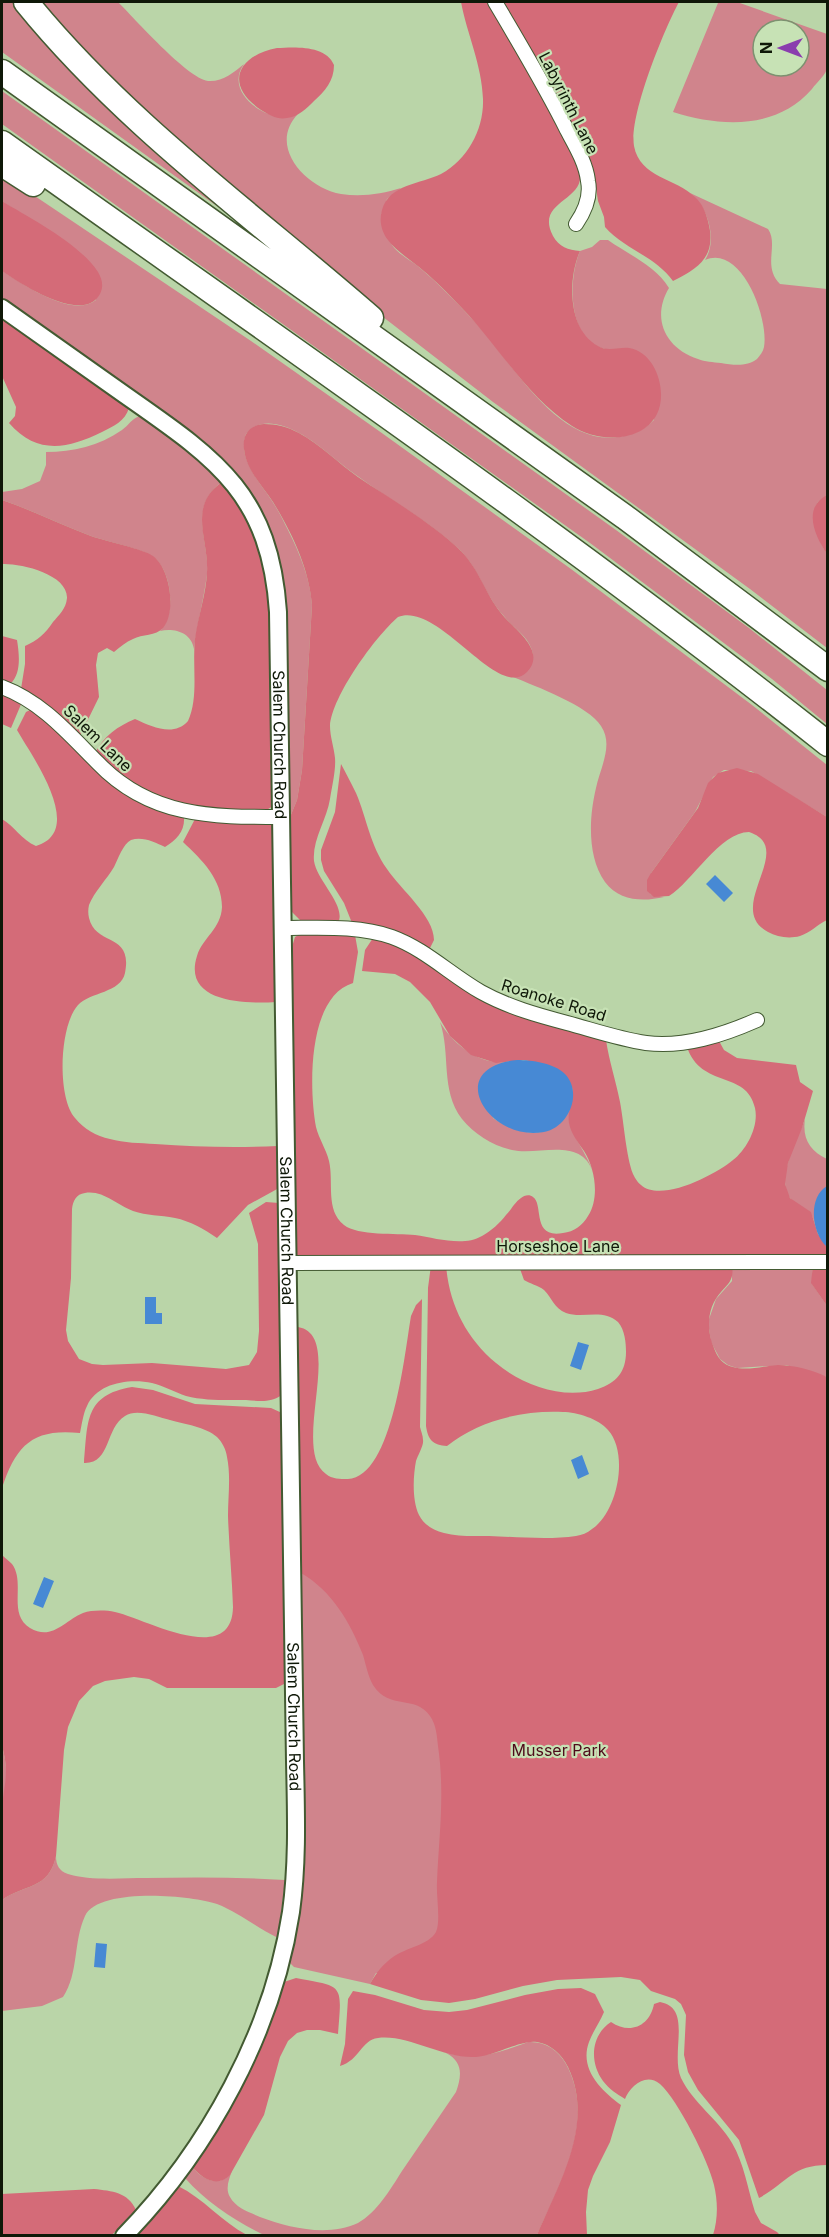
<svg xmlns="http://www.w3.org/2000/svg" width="829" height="2237" font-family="Inter,sans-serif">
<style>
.green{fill:#d0848c;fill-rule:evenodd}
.forest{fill:#d46b78}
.water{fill:#4789d4}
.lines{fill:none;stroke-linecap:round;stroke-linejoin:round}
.minor-casing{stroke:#435a32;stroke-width:16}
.tertiary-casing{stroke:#435a32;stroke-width:20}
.motorway-casing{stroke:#435a32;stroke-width:27}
.minor{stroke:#fff;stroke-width:14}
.tertiary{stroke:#fff;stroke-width:16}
.motorway{stroke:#fff;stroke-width:24}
.labels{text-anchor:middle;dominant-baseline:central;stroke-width:4.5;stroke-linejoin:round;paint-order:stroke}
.street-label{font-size:16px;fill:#0f1808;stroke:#c7e2b5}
.park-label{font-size:16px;fill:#4e0b1b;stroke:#c7e2b5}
</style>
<rect width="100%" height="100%" fill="#bad5a8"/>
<!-- green -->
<path class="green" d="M2,2H16L223,206L221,209L2,52Z
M35,2H118C134,18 187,78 208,81C223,82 234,72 244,64C222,94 272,127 298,114C267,146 306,188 341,194C362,197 382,194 401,188L387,199L381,215C384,224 387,236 392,245C398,254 412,261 420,268C439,284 456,302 473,320C510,358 555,445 617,437C632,435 643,431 654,420L628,348C621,348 612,350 605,349C567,340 568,279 580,251L592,247L600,240H608C629,255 656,266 669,288C651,318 665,348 698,359C705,362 713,362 721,363C733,365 747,367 757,359C760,355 763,352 764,347C769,319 742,244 705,260C718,240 708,207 690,193L768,229C779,245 762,266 780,284L827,289V495L818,502L815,507L821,544L827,554V648L750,589L493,402L365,303L168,138Z
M722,2H737L827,34C828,44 829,56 828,66C826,75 817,82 812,89C776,130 721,127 673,112L718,3ZM763,30H799V66H763Z
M2,91L616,530L749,628L827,690V724L772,679L590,543L2,124Z
M2,174L251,341L379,431L571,569L752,705L827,765V817L751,771L724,770L713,777L695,812L651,873L650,894L664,897C643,902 619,901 605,882C587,857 589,817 596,788C600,768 614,745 601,726C589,706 535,686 513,677H518L533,654C530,637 513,628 503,615C485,595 479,569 460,550C429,521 390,500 356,475C332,458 311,435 283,426C270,422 255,422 246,434C237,459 260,482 272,501C278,510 283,520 288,530C300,554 310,578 312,605L302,770L297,800L290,817C289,770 289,723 288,676C287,566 283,508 194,433L2,298V271C23,284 72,319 96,300L80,253L2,201Z
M140,416L192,453L222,482C187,506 210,543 207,574C204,599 197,623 194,649C191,632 174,628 160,631C177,614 172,569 152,556C143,549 105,541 91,536C61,525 32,510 2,500V492L22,489L40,481L46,465V452C73,452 99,446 122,430C129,425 131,419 140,416Z
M440,1022C452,1043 479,1065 505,1062L487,1071L493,1118C520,1136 553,1142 570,1109C566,1132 587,1151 593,1173C582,1136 539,1156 512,1150C493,1146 474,1134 462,1119C440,1090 451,1054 440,1022Z
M805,1119C802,1139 810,1151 827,1159V1186L817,1198L816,1227C810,1204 804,1212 792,1200C773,1181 798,1140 805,1119Z
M732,1265H813L812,1284L827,1306V1377L786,1365L737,1368L728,1365L720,1359L711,1342L708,1322L716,1299L732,1281Z
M301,1539L827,1961L376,1973L370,1984L294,1967L289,1962L299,1913L304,1847Z
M2,1746C8,1767 7,1785 2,1807Z
M56,1856C56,1865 59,1871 68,1874C89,1881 123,1878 146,1878C193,1877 239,1877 285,1880L278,1938C257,1928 238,1912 217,1904C191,1895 98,1887 85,1916C73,1942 79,1973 63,1997L42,2006L2,2011V1900C24,1884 49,1890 56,1856Z
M528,2042C545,2041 558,2050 566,2064C597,2121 560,2183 537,2235H264C235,2221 206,2202 185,2178L192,2167C203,2180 221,2189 232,2171C229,2179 225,2189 230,2197C236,2208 249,2212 260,2217C289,2228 328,2237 358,2223C377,2212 390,2190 402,2171C420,2145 438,2118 456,2092C462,2075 463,2062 446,2053C479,2060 498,2053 528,2042Z"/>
<!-- forest -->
<path class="forest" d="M461,2H488C511,41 533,81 555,121C564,137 578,157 580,175C583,201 535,202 553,236C559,247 568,250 580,251C568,278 567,329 598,346C608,352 618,347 629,348C656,352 668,392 657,414C642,444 596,442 572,426C525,396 495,340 455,301C444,289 431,277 419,267C408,258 396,251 388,240C381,231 379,220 382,210C389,184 421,184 441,174C468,159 484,129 483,99C482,65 467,34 461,2Z
M502,2H679C664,30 629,115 634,146C640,178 676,178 695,197C702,203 706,213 708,221C717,255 701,267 673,281C655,256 624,249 605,227L604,217L598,201L594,175Z
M277,48C295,47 326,45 334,65C334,81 325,91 314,101C307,108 298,117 287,118C278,120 269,115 261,110C224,85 237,56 277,48Z
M2,201C31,219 79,243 98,272C102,279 104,286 100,294C83,325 21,284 2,271Z
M2,318L129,408C125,421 114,426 102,432C67,449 37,455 9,423L15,416L16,407L2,376Z
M264,424C277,424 288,427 299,433C321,445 338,463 358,477C392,500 431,522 461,551C479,569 485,593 501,613C512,628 548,650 527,672C498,702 439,601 398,617C375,637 332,696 330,726C330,737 334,747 335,758C336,770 332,786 330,799C327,819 312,840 314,861C317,881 347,906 338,923L301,921L292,912L290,817L297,800L302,770L312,605C309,568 292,533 273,502C262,485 246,470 244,449C242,434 250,425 264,424Z
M222,482L246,518L256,541L266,576L270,613L273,806L265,811C216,810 174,809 130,783C117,776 106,762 95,753C104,736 118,726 135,719C152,727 174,737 188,721C199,697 192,666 195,639C198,616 206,595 207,572C209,540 187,506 222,482Z
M827,495V554C815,536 802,508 827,495Z
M2,500C32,510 61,525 91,536C105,541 144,549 153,556C170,568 177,611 163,628C156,636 142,634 133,639C126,642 120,647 114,652L107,648L98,653L96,665L99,697L80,736L21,689L25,664V646C38,640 45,634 53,622C59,615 66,609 67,598C68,574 20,563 2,564Z
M2,636L17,640C19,653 22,674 10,684L2,681Z
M2,693L22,702L11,728L2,724Z
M32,709L45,718L116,788L146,805L184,817C185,831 177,840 165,847C155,842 142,836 131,840C123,844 118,859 114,867C107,879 94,892 89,905C88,909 88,914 89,918C96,947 133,932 125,973C121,993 90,992 78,1005C59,1026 57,1098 75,1118C84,1129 96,1136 110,1139C124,1143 140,1143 155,1144C196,1147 237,1148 278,1146L279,1188L248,1205L217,1238C204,1229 190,1221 175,1218C160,1215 147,1216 133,1211C117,1205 103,1190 85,1193C76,1194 73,1201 72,1209L71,1278L66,1330L68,1341L79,1359L92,1364L103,1365L152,1363L226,1369L249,1365L257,1352L259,1331L258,1244L249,1213L266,1202L279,1203L282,1395C270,1403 260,1401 246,1400C227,1400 206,1401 186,1396C175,1392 164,1386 152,1383C129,1378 97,1383 87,1406C83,1414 82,1424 80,1433C33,1428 16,1445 2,1488V819C14,826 22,840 36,846C87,831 31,755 17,730L26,712Z
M341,764C346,773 351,783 356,793C367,819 370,845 387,869C401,890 434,916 434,940L429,950L352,923L344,903L324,871L321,860V850L335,812Z
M737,768L758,774L827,817V920C818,924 810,933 800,936C789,939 777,937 768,932C723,908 798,848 749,832C720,832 692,882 669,896L654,897L647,891V880L651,873L698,808L708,783L718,773Z
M195,819L267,822L272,825L276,1002C246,1004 182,1003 197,956C203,937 221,929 222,907C222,879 202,860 183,842Z
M300,934L355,935L358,952L353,983C307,997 309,1089 316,1127C319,1139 326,1149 329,1161C334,1182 325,1210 344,1225C358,1236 396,1233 415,1235C436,1238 463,1247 482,1236C491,1231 500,1223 506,1215C511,1210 515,1202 521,1198C524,1195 530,1194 533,1197C544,1204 531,1239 563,1233C574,1232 583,1225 588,1216C600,1198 595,1168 584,1151C578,1142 571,1134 569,1123C567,1111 574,1100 572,1087L543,1064L524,1060L496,1063L471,1055L450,1036L430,1002L410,982L395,974L362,971L365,950L373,938L393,944L411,952L467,991L606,1040C609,1061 616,1081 620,1102C624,1123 626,1156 633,1174C635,1178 638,1183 641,1185C661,1203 715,1175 733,1160C747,1149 759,1126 755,1108C747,1070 701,1089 687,1047L719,1041L724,1050L737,1058L796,1065L800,1082L813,1091L802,1128L788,1163L785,1184L790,1198L811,1212L818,1234L827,1247V1259H304L297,1256L292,947L295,937Z
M431,1265H446C449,1304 466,1338 496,1363C523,1386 564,1400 598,1389C616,1383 626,1372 626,1352C626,1343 625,1330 618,1322C603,1308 583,1319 566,1313C554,1308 552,1298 544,1290C538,1285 530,1284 524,1280L519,1266L732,1265C734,1279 730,1282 721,1292C707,1307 706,1330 714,1348C717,1357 723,1365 733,1367C747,1371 764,1366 778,1365C795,1365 813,1370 827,1377V2165C792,2165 787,2183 759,2198L739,2140L698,2090L688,2072L684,2055L686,2015L681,2004L675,1999L651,1991L640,1980L621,1977L557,1980L523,1986L475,1999L449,2003L421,2000L370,1984C376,1973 383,1964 393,1957C405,1948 429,1945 436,1932C441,1921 436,1896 437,1882C439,1834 445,1795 438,1746C437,1736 436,1724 430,1716C415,1694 390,1711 373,1685C368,1676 366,1665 363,1655C350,1622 332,1591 301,1573L298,1327C346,1335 290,1449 326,1474C332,1479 340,1479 348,1479C393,1477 405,1350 411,1316L416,1305L422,1299L420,1427C421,1431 423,1436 423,1440C424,1445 418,1455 416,1461C413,1477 412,1500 419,1515C424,1525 433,1530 444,1533C458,1537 475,1536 489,1536C516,1537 550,1540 576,1536C582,1535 587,1533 592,1529C618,1512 629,1453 608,1430C599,1419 577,1412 563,1412C522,1410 478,1421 447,1446C433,1445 428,1440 426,1426L428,1288Z
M813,1265L827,1266V1306L811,1283Z
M132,1387L153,1390L195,1404L271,1408L282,1413L286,1683L276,1688H167L149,1679L134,1677L105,1681L93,1686L79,1701L68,1727L64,1750L56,1856C49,1890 24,1884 2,1900C2,1872 0,1833 2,1806C5,1781 9,1771 2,1746V1555C5,1558 9,1561 12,1564C26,1583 7,1613 30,1628C52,1641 64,1621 83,1613C92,1610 105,1610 115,1612C146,1619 232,1668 233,1607C232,1577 229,1546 228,1516C228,1496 231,1476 227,1457C226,1449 222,1442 217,1437C206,1427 184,1424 170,1420C157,1417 137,1408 125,1416C105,1428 111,1464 84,1463C88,1422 84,1395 132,1387Z
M296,1978C344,1987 342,1983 338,2034L320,2030H307L297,2033L288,2041L280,2057L264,2115L230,2175C217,2188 203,2179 192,2167L221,2123L276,2005L284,1982Z
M581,1988L595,1994L604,2012C600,2022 593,2031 589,2042C579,2069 601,2090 621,2105L610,2142L593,2176L588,2190L586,2212L587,2235H537C559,2183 595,2124 568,2067C562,2055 551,2044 537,2042C522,2039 495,2056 476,2057C443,2059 408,2034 378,2038C361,2040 360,2060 340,2066L345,2044L348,1999L353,1991L375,1995L424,2010L449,2012L467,2010L525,1995L558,1989Z
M660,2002C693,2008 670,2052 681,2078C693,2103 718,2119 732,2143C744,2163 748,2190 755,2212L761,2223L777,2232L780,2235H713C718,2219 718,2202 714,2185C709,2162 678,2100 660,2084C646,2072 630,2086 625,2099C617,2094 609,2089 603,2081C589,2062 591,2035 611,2022C630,2035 650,2026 654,2004Z
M178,2186C203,2198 222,2222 247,2235H136Z
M94,2189C112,2191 128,2192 136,2210L112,2235L2,2236V2194Z"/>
<!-- water -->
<path class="water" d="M715,875L733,893L724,902L706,884Z
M517,1060C532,1060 554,1063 565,1074C583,1093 569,1127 544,1132C490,1143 441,1068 517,1060Z
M827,1186V1247C811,1233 808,1197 827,1186Z
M145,1297H156V1313H162V1324H145Z
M578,1342L589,1345L581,1370L570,1366Z
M582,1455L589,1474L578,1479L571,1460Z
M44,1577L54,1581L43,1608L33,1604Z
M96,1943L107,1944L105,1968L94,1967Z"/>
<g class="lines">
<defs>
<path id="minor" d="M495,2C520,44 545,86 567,130C575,145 586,163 588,181C591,196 585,211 576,224
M2,687C42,702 68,733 98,763C150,817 211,817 281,817
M283,928C319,928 358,925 392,937C425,949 451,975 481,992C508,1007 537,1015 567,1023C593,1030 619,1039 646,1043C684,1048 723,1035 757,1020
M288,1263L828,1262"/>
<g id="tertiary">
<path id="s1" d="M2,308C43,337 84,366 125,395C215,458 270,493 278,612L295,1761C296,1811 298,1862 291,1912C273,2031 208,2150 124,2236"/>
</g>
<path id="motorway" d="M26,2C125,124 253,215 371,318
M2,72L625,517L828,669
M2,143C279,340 561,533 828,744
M2,164L33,184"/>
</defs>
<!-- minor casing -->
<use href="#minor" class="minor-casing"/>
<!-- tertiary casing -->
<use href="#tertiary" class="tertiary-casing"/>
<!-- motorway casing -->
<use href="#motorway" class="motorway-casing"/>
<!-- minor -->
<use href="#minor" class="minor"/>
<!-- tertiary -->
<use href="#tertiary" class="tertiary"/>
<!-- motorway -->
<use href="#motorway" class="motorway"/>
</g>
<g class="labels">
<!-- street labels -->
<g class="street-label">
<text transform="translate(569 103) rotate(63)">Labyrinth Lane</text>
<text transform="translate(98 738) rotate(44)">Salem Lane</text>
<text stroke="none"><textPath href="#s1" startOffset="562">Salem Church Road</textPath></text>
<text transform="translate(554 1000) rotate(17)">Roanoke Road</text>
<text stroke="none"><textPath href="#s1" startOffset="1048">Salem Church Road</textPath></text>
<text x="558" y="1246">Horseshoe Lane</text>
<text stroke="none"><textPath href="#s1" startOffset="1534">Salem Church Road</textPath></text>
</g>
<!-- park labels -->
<g class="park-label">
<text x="559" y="1750">Musser Park</text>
</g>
</g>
<!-- border -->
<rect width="829" height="2237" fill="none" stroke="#0f1808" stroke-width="6"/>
<!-- north arrow -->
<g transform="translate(781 48) rotate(270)"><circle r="28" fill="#c7e2b5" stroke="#7d9170" stroke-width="1.5"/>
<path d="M0-4.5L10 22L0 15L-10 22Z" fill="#8a3dae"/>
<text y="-9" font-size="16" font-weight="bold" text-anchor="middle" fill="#0f1808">N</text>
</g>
</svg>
